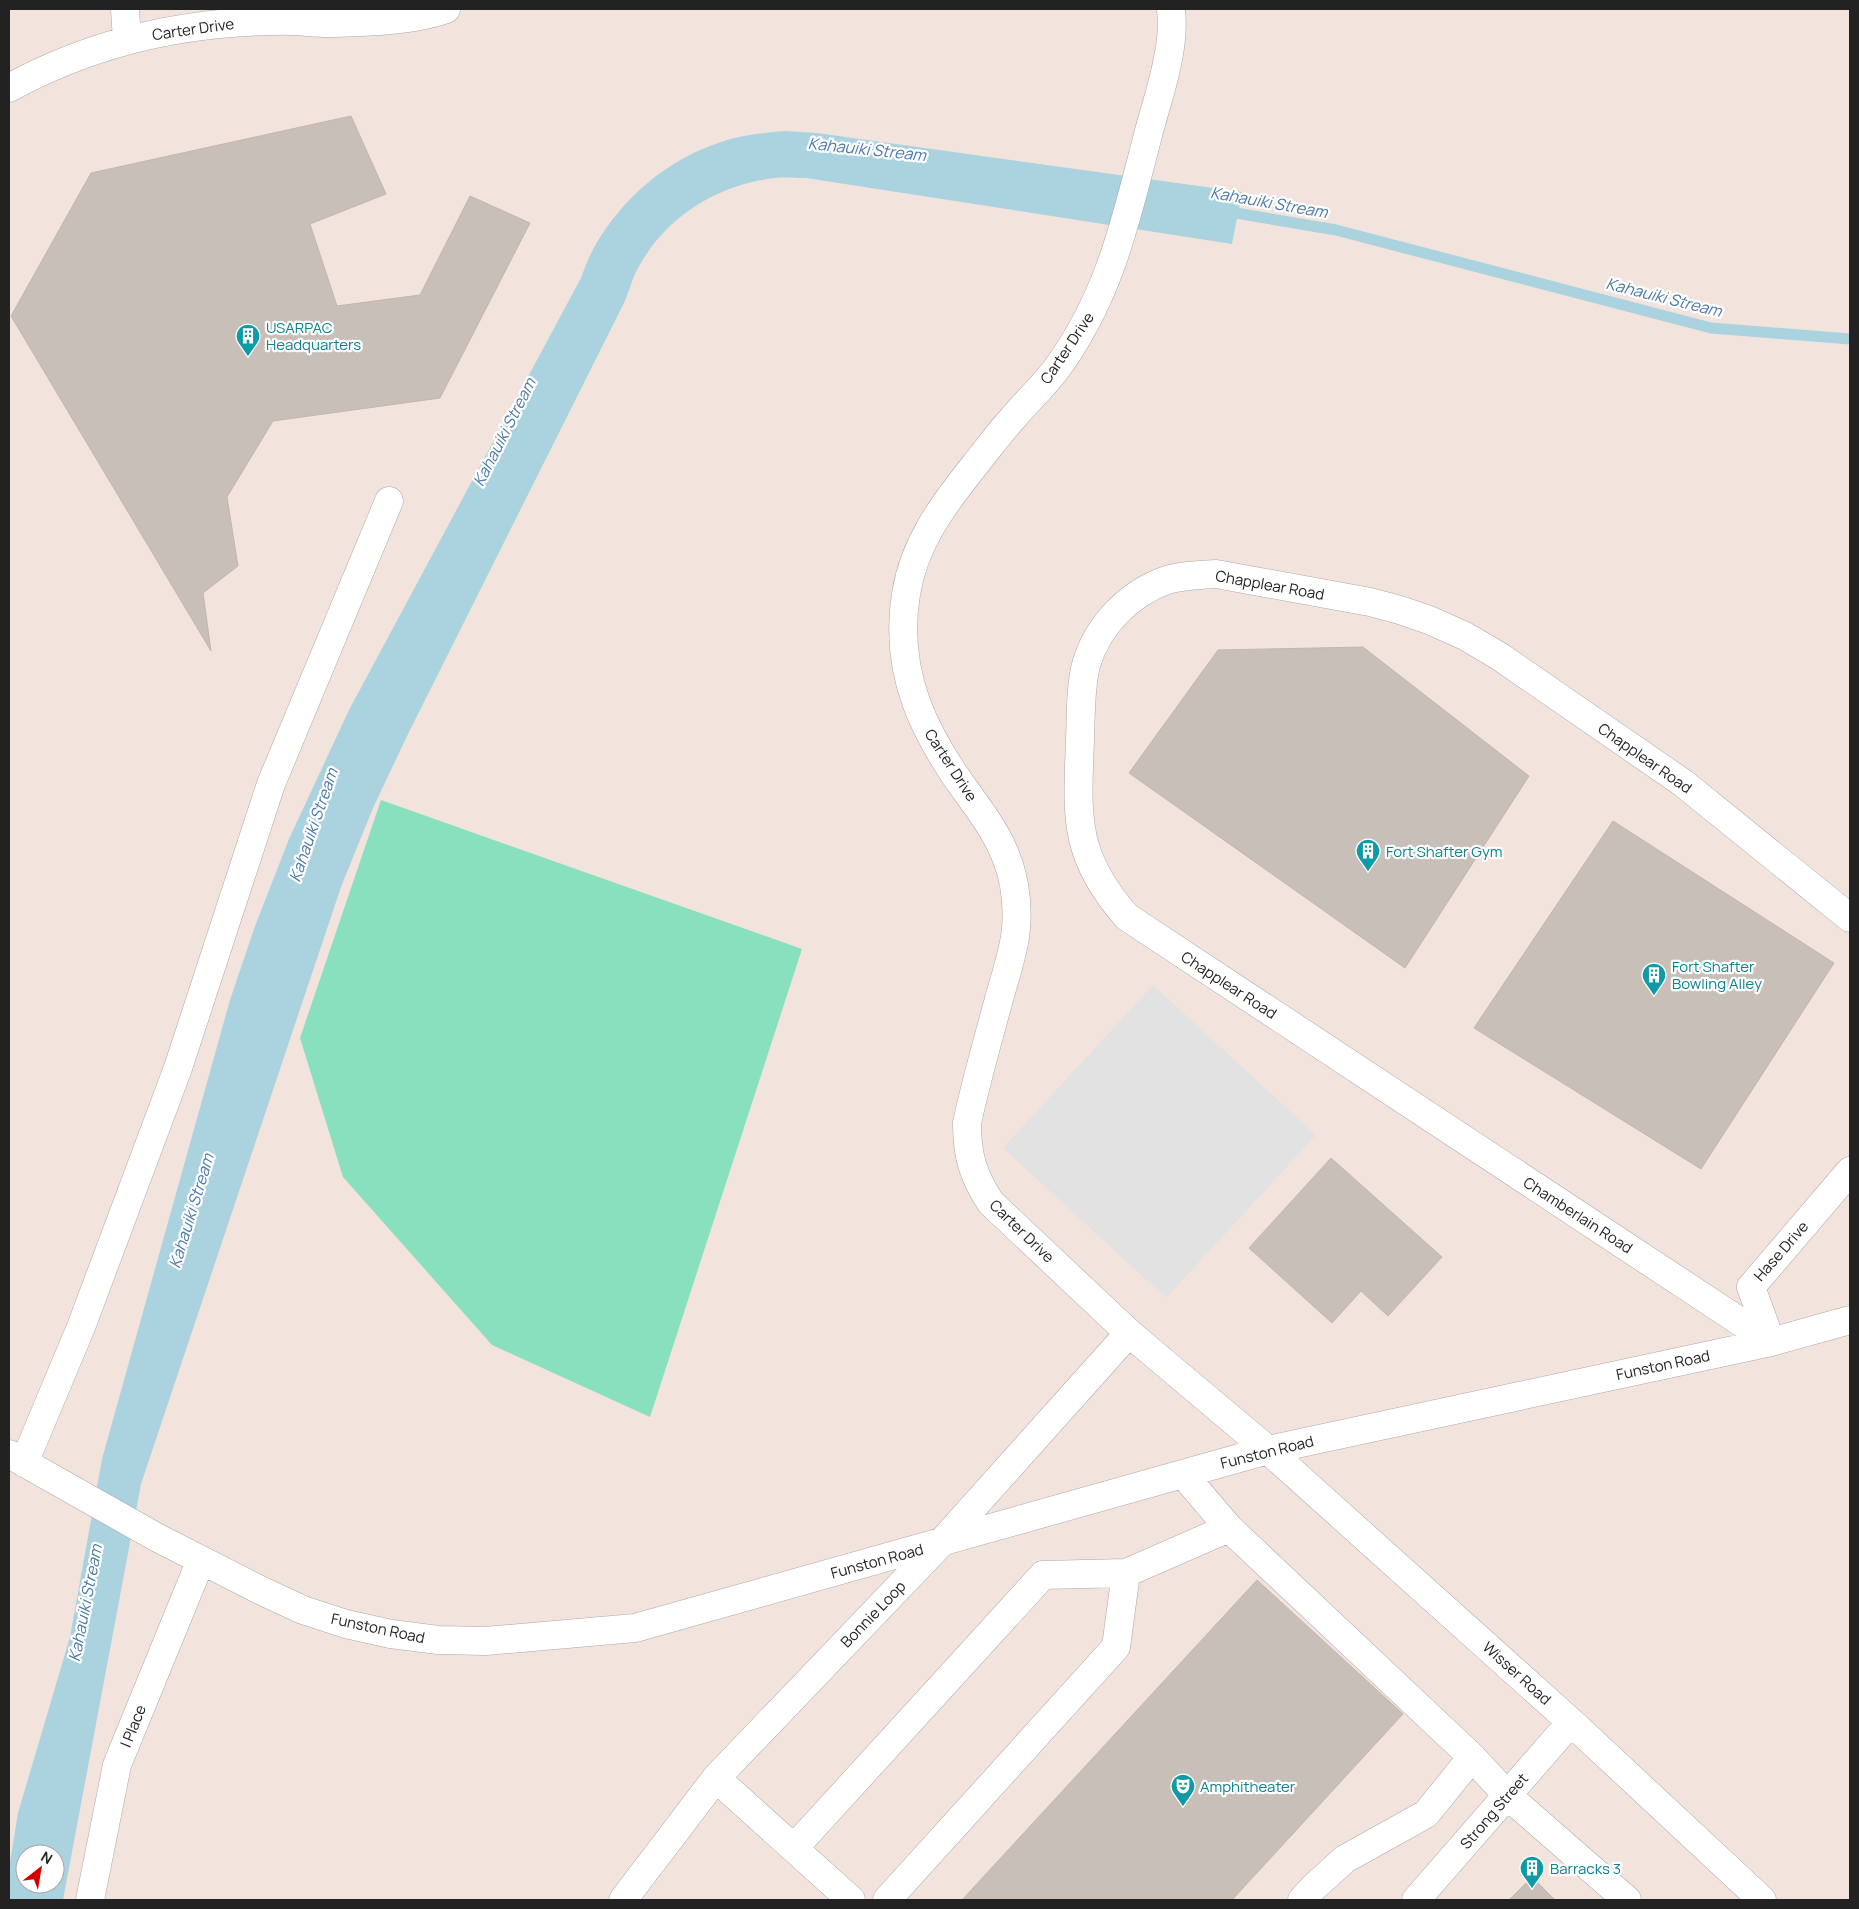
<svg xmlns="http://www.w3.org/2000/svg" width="1859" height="1909" font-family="Manrope,sans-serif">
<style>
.military{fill:#f3e3dd;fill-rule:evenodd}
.pitch{fill:#88e0be}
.parking{fill:#e2e2e2}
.water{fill:#aad3df;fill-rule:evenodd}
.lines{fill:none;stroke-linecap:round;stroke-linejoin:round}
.stream{stroke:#aad3df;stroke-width:11}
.building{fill:#c7bfb8;stroke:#c4b6ab}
.minor-casing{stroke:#a9a9a9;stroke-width:29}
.minor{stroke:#fff;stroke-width:28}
.labels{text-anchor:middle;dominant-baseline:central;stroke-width:4.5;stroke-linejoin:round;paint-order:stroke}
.street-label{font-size:15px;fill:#222;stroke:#fff}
.culture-label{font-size:15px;fill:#0d838f;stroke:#fff;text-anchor:start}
.water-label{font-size:16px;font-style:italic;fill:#4a7aab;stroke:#fff}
</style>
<rect width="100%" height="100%" fill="#f2efe9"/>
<!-- military -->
<path class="military" d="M9,9H1850V1900H9ZM25,1854H55V1884H25Z"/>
<!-- pitch -->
<path class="pitch" d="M381,800L802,949L650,1417L492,1345L343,1177L300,1038Z"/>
<!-- parking -->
<path class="parking" d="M1153,985L1316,1135L1166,1298L1003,1148Z"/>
<!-- water -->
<path class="water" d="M785,131L817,133L1242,192L1232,244L806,178C796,178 785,177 775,178C715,185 662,219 635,274C631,283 628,294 624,303L409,732L373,808L341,887L141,1484L63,1900H9V1868L18,1813L70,1637L102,1459L230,1000L255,926L289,839L349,710L581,278C585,267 589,256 595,246C622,198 668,159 721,142C742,135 763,133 785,131ZM25,1854H55V1884H25Z"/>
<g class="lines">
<!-- stream -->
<path class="stream" d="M1224,211L1336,230L1711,328L1850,339"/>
</g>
<!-- building -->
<path class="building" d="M351,116L386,194L310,224L337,306L420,295L470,196L530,223L440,398L273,421L227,497L238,566L203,593L211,651L11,316L91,173Z
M1363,647L1529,776L1405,968L1129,773L1218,650Z
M1613,821L1834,963L1701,1169L1474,1028Z
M1331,1158L1442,1257L1388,1316L1361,1291L1332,1323L1249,1248Z
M1257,1580L1403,1714L1232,1900H962Z
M1532,1877L1555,1900H1509Z"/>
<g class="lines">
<defs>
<path id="minor" d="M125,9L127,40
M1171,9C1172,19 1172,30 1171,39C1168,71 1156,104 1148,135C1126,219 1110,296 1057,368C1044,386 1027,401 1013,418C999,433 987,450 974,466C943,505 914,543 906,594C893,674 925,736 971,798C991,825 1008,851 1014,885C1022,930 1011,956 999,999C988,1040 976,1081 967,1123C967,1156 973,1176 991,1203L1129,1333L1268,1450L1571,1722L1762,1900
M9,88C91,43 183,22 276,21C294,20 312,23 329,23C365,22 413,21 446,9
M1771,1342L1127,917C1073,856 1077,817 1080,740C1081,716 1080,689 1086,665C1097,626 1129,593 1167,580C1183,575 1200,575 1216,574L1370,602L1400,610L1429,620L1465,636L1499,656L1683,783L1850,918
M1771,1342L1751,1287L1850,1171
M9,1454L156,1537L262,1591L303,1610L346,1624L391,1634L438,1640L486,1641L635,1628L1268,1450L1771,1342L1850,1320
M24,1463L81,1327L178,1068L271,784L389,501
M1183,1474L1229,1528L1472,1757L1508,1796L1627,1900
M716,1778L851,1900
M794,1848L1043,1575L1126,1573L1229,1528
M90,1900L117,1765L201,1560
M623,1900L716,1778L941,1543L1129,1333
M887,1900L1116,1647L1126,1573
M1302,1900L1314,1887L1345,1859L1426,1814L1472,1757
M1416,1900L1571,1722"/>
</defs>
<!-- minor casing -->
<use href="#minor" class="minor-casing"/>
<!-- minor -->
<use href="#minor" class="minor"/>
</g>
<!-- icons -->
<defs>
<symbol id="building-pin" viewBox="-11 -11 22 30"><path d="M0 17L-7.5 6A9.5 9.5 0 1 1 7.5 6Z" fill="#0f9aa8" stroke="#fff"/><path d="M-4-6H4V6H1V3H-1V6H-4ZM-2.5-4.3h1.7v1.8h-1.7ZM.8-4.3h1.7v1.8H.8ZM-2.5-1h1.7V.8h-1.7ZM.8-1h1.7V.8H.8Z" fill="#fff"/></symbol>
<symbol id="theatre-pin" viewBox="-11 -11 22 30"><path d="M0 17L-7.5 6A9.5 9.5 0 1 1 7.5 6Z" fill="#0f9aa8" stroke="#fff"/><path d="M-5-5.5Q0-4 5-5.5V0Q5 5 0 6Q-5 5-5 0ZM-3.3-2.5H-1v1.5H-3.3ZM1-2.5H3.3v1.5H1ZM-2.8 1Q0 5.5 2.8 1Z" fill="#fff"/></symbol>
</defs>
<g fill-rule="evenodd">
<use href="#building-pin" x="234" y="322" width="28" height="38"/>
<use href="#building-pin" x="1354" y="837" width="28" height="38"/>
<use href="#building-pin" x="1640" y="961" width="28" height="38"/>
<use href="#theatre-pin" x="1169" y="1772" width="28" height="38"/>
<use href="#building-pin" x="1518" y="1854" width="28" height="38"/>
</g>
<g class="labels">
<!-- street labels -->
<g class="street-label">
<text transform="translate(193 29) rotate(-8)">Carter Drive</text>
<text transform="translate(1067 348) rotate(-56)">Carter Drive</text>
<text transform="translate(1270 585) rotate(10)">Chapplear Road</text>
<text transform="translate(1645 758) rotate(35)">Chapplear Road</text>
<text transform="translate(951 765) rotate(57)">Carter Drive</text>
<text transform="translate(1229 985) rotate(33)">Chapplear Road</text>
<text transform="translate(1578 1215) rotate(33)">Chamberlain Road</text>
<text transform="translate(1022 1231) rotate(44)">Carter Drive</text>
<text transform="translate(1781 1251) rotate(-49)">Hase Drive</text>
<text transform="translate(1663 1365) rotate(-12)">Funston Road</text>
<text transform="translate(1267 1452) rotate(-14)">Funston Road</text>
<text transform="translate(877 1561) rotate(-15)">Funston Road</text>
<text transform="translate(873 1614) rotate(-46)">Bonnie Loop</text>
<text transform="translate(378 1628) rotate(12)">Funston Road</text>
<text transform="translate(1517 1673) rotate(42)">Wisser Road</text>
<text transform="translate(133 1726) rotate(-68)">I Place</text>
<text transform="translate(1494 1811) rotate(-49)">Strong Street</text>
</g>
<!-- culture labels -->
<g class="culture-label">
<text x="266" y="327">USARPAC<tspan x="266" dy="17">Headquarters</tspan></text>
<text x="1386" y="851">Fort Shafter Gym</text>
<text x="1672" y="966">Fort Shafter<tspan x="1672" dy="17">Bowling Alley</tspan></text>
<text x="1200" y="1786">Amphitheater</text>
<text x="1550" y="1868">Barracks 3</text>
</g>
<!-- water labels -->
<g class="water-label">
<text transform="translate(867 149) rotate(6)">Kahauiki Stream</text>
<text transform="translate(1269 202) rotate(10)">Kahauiki Stream</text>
<text transform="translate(1664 297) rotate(14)">Kahauiki Stream</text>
<text transform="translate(504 432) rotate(-63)">Kahauiki Stream</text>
<text transform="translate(313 825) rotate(-71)">Kahauiki Stream</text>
<text transform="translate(191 1211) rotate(-73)">Kahauiki Stream</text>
<text transform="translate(85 1603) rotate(-79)">Kahauiki Stream</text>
</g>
</g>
<!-- border -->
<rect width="1859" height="1909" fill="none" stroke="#222222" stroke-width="20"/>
<!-- north arrow -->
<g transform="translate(40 1869) rotate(31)"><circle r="24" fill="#ffffff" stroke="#a7a7a7"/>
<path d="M0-4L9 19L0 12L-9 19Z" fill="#d40000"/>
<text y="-8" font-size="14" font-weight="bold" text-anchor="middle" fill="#222222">N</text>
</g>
</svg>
